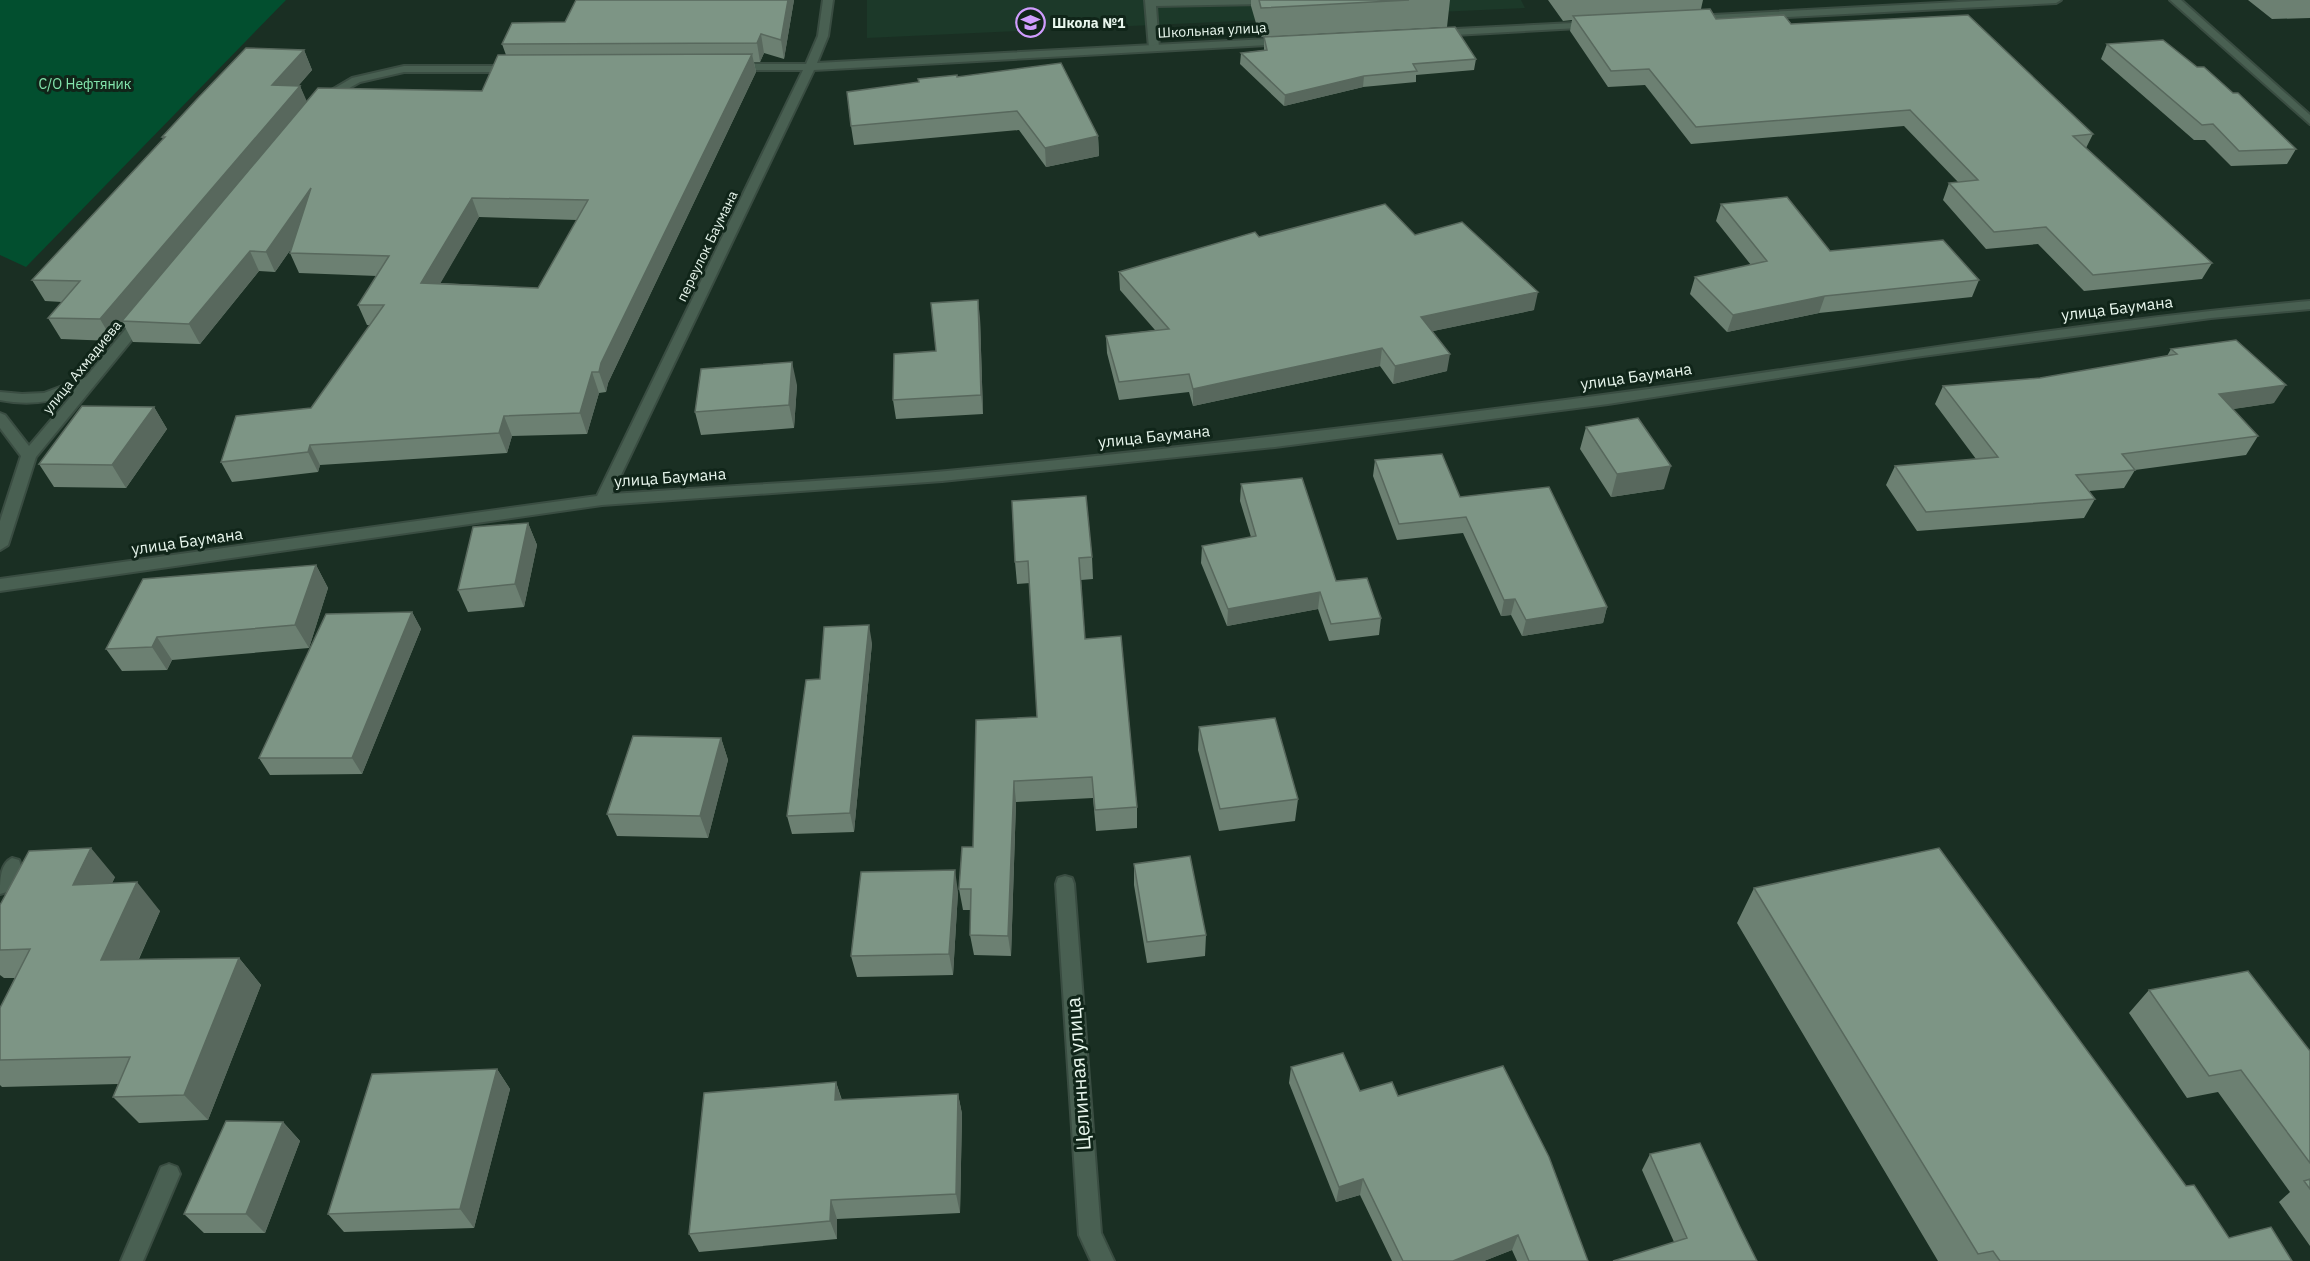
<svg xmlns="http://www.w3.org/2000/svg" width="2310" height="1261" font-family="'IBM Plex Sans',sans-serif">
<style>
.built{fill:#1c3929}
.green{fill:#024f2f}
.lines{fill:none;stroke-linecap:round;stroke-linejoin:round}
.service-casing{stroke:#3a4d42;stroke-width:4}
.minor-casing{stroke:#3a4d42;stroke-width:4}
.service{fill:#496052;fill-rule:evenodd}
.minor{fill:#496052;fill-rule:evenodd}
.wall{fill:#6c8072;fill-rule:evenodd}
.shaded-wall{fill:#58685d}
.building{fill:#7d9585;stroke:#58685d;stroke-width:1.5;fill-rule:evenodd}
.labels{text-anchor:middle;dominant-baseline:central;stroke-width:6;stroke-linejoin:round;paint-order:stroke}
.far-poi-label{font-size:14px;font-weight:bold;fill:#e8f6ed;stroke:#102519;text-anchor:start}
.far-street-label{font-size:14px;fill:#e8f6ed;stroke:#102519}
.far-park-label{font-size:14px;fill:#83e5ad;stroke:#102519}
.street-label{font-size:16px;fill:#e8f6ed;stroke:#102519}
.near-street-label{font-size:20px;fill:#e8f6ed;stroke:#102519}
</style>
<rect width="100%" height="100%" fill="#1a2f23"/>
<!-- built -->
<path class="built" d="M867,0H1521L1525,8L867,38Z"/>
<!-- green -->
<path class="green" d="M0,0H286L26,267L0,255Z"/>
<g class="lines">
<defs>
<path id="service" d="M1145,0H1268V1L1263,4L1156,6L1159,48L1154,51L1149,48Z
M12,858L19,860L21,866L7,892L0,894C0,880 0,864 12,858Z
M169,1164L177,1167L180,1174L143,1261H121L161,1167Z"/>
<path id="minor" d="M823,0H833L828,36L817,63L1285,38L1290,41L1285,44L814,70L612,494C724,486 835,481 947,471C1166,450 1385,424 1603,395C1839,364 2073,322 2310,301V309L2211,318L1915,357L1608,404L1275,447L942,481L602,505L0,591V579L597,496L803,70H732L726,67L732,64H806L818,36Z
M1996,0H2061L2056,3L1694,22L1689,19L1694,16Z
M2170,0H2181L2310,115V124Z
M1593,22L1597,23V27L1436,36L1431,33L1436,30Z
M404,66H515L521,69L515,72H404L360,82L328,100L318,98L352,78Z
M143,313L148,314V320L36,457L8,545L0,550V521L21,456L0,428V413L5,415L29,446L73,394C49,403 25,405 0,400V392L22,394L44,393L86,377L138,314Z
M1065,876L1072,878L1074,884L1101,1233L1114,1261H1091L1079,1235L1056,884L1058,878Z"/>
</defs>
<!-- service casing -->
<use href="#service" class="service-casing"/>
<!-- minor casing -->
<use href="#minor" class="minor-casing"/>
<!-- service -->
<use href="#service" class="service"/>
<!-- minor -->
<use href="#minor" class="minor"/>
</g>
<!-- wall -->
<path class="wall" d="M794,0L784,59L764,53L760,62H754L756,72L608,383L606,392L599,393L587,434L512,436L507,453L320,465L318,472L232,482L221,462L311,408L370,325H367L358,305L377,276L299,273L290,253L291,249L275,272L259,271L200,344L133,342L125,327L113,341L61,339L48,318L62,302L45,301L32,280L163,139L162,137L304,50L312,70L298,86H300L306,101L482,91L506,55L502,44L565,22ZM479,217L577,220L538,288L440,283Z
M1251,0H1450L1447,27L1260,37L1251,6Z
M1548,0H1703L1701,9L1716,19L1791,24L2093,134L2086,148L2212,263L2202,279L2084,291L2038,244L1986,249L1943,200L1949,183L1958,182L1904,126L1691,144L1645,85L1608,87L1570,31L1572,20L1563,21Z
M2248,0H2310V18L2272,19Z
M1264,37L1476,59L1474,70L1416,75V82L1363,87L1284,106L1240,64L1241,53L1264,50Z
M2107,44L2296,149L2287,164L2231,166L2205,140H2194L2101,59Z
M957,77L1098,136L1099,156L1046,167L1019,130L854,145L851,126Z
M1721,204L1830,251L1979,280L1972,297L1819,313L1727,332L1690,294L1695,277L1751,265L1716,221Z
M1415,235L1534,310L1433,331L1447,371L1393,384L1380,366L1193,406L1189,392L1119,400L1107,353L1106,336L1155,330L1120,290L1119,272L1259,237Z
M980,318L983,414L896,419L893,400L936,351Z
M2171,349L2274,403L2232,409L2258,436L2246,455L2135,470L2124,488L2089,491L2095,499L2084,518L1917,531L1886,485L1895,466L1976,459L1935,404L1943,386L2040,378L2167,356Z
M797,385L794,428L701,435L695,412Z
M154,407L167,429L126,488L54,487L39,464Z
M1586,427L1664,489L1611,497L1580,449Z
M1375,460L1460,497L1607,607L1603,623L1522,636L1511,615L1501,616L1463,533L1397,540L1373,476Z
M1241,484L1336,581L1381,618L1379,635L1329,641L1318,609L1227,626L1201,563L1202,546L1251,537L1240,501Z
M528,523L537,545L524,607L468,612L458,590Z
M1092,557L1093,579L1081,580L1085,639L1137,807V828L1096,831L1093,798L1016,802L1011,956L974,955L970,935L971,910H963L959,889L973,847L1037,717L1030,583L1017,584L1015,562Z
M316,565L328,588L309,648L172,660L167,670L122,671L106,649Z
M412,612L421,629L362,774L270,775L259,758Z
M872,643L854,832L792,834L787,816L820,679Z
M1199,727L1298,799L1295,821L1219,831L1198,750Z
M721,738L728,760L708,838L617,836L607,814Z
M1134,864L1206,935L1205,956L1147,963L1134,885Z
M115,877L112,883L160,911L139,959L239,958L261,985L208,1120L139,1123L113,1097L118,1084L2,1087L0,1085V1008L15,978H4L0,975V905Z
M1754,888L2186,1186L2229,1238L2292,1261H1938L1737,923Z
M958,892L953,975L857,977L851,956Z
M2149,990L2310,1051V1246L2279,1202L2290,1192L2218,1092L2187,1098L2129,1013Z
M1291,1067L1360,1091L1398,1096L1588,1261H1517L1512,1250L1484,1261H1392L1360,1195L1336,1202L1289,1083Z
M497,1069L510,1089L474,1228L344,1232L328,1214Z
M836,1082L842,1100L958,1094L962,1114L960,1213L837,1219V1239L699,1252L689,1234Z
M283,1122L300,1141L265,1233H204L184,1214Z
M1650,1154L1740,1227L1674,1242L1642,1170Z"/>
<!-- shaded-wall -->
<path class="shaded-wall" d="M788,0H794L784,59L781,40Z
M761,34L764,53L760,62L757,43Z
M304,50L312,70L281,106L272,85Z
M752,54L756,72L608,383L606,392L599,372L601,363Z
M1364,76L1363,87L1284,106L1285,95Z
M300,86L309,106L122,321L125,327L113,341L100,319Z
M1098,136L1099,156L1046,167L1045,148Z
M311,188L320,207L275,272L266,252Z
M472,198L479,217L429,303L421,283Z
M250,251L259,271L200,344L189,324Z
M1538,292L1534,310L1419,334L1421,317Z
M1825,296L1819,313L1727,332L1733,315Z
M978,300L980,318L983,414L981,395Z
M1382,348L1380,366L1193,406V389Z
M1450,354L1447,371L1393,384L1395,366Z
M792,362L797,385L794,428L789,405Z
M592,372L599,393L587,434L580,413Z
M2286,385L2274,403L2207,413L2219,394Z
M154,407L167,429L126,488L112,465Z
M504,416L512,436L507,453L499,433Z
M310,445L320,465L318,472L308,452Z
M1671,466L1664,489L1611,497L1617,474Z
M528,523L537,545L524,607L515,584Z
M316,565L328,588L309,648L295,625Z
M1320,592L1318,609L1227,626L1228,609Z
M1515,599L1511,615L1501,616L1504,600Z
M1607,607L1603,623L1522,636L1526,620Z
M412,612L421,629L362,774L352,758Z
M869,625L872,643L854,832L850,813Z
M157,637L172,660L167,670L152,647Z
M721,738L728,760L708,838L700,816Z
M1014,781L1016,802L1011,956L1008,936Z
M91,848L115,877L98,913L73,885Z
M955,870L958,892L953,975L949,954Z
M137,882L160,911L126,987L101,960Z
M239,958L261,985L208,1120L184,1095Z
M497,1069L510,1089L474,1228L460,1209Z
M836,1082L842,1102L835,1100Z
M958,1094L962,1114L960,1213L956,1194Z
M283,1122L300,1141L265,1233L246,1214Z
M1363,1179L1360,1195L1336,1202L1339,1187Z
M831,1200L837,1219V1239L830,1221Z
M1518,1235L1512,1250L1484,1261H1453Z"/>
<!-- building -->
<path class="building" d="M576,0H788L781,40L761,34L757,43L502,44L512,23L565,22Z
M1259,0H1409L1261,8Z
M1710,9L1716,19L1784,15L1791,24L1968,15L2093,134L2073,136L2212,263L2093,275L2046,227L1994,232L1949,183L1978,180L1910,110L1696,127L1649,69L1611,71L1573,16Z
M1455,27L1476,59L1413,64L1417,71L1364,76L1285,95L1241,53L1267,50L1264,37Z
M2163,40L2197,67H2204L2233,93H2238L2296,149L2239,151L2213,124L2202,125L2107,44Z
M246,48L304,50L272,85L300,86L100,319L48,318L80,281L32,280L165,137H162L197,99Z
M752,54L601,363L599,372H592L580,413L504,416L499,433L310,445L308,452L221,462L236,416L311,408L384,305H358L389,256L290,253L311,188L266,252L250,251L189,324L122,321L318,88L482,91L498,55ZM472,198L588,200L538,288L421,283Z
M1061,63L1098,136L1045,148L1017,111L851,126L847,92L919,82L918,79L957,75V77Z
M1787,197L1830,251L1943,240L1979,280L1825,296L1733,315L1695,277L1767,261L1721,204Z
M1385,204L1415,235L1462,222L1538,292L1421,317L1450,354L1395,366L1382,348L1193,389L1189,374L1119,382L1106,336L1169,329L1119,272L1255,232L1259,237Z
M978,300L981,395L893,400L894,354L936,351L931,303Z
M2236,340L2286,385L2219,394L2258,436L2122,454L2135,470L2076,475L2095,499L1926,512L1895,466L1998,457L1943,386L2040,378L2177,354L2171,349Z
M792,362L789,405L695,412L701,369Z
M82,406L154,407L112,465L39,464Z
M1638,418L1671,466L1617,474L1586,427Z
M1442,454L1460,497L1549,487L1607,607L1526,620L1515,599L1504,600L1466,517L1399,524L1375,460Z
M1302,478L1336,581L1367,578L1381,618L1331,624L1320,592L1228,609L1202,546L1256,536L1241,484Z
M1086,496L1092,557L1079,558L1085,639L1121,636L1137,807L1095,810L1092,777L1014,781L1008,936L970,935L971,889H959L962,847H973L976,720L1037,717L1028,561L1015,562L1012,501Z
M528,523L515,584L458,590L473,527Z
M316,565L295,625L157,637L152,647L106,649L143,579Z
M412,612L352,758H259L326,614Z
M869,625L850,813L787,816L806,680L820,679L824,627Z
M1275,718L1298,799L1220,809L1199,727Z
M633,736L721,738L700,816L607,814Z
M91,848L73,885L137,882L101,960L239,958L184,1095L113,1097L130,1057L0,1060V1008L30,949L0,950V905L29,851Z
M1939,848L2186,1186L2194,1185L2229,1238L2271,1227L2292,1261H2000L1993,1251L1978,1254L1754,888Z
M1190,856L1206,935L1147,942L1134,864Z
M955,870L949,954L851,956L861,872Z
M2248,971L2310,1051V1163L2241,1070L2209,1076L2149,990Z
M1343,1053L1360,1091L1392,1082L1398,1096L1503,1066L1549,1157L1588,1261H1529L1518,1235L1453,1261H1403L1363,1179L1339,1187L1291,1067Z
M497,1069L460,1209L328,1214L372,1074Z
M836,1082L835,1100L958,1094L956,1194L831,1200L830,1221L689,1234L704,1093Z
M226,1121L283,1122L246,1214H184Z
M1700,1143L1740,1227L1757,1261H1613L1687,1238L1650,1154Z
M2310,1179V1189L2304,1181Z"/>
<!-- icons -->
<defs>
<symbol id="school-ring" viewBox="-11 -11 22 22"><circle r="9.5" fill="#102519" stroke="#d09dfe" stroke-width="1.5"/><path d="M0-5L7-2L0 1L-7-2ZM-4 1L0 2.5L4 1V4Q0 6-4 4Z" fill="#d09dfe"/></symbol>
</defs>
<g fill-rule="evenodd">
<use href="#school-ring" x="1014" y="6" width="33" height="33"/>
</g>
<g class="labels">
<!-- far-poi labels -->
<g class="far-poi-label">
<text x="1052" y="23">Школа №1</text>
</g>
<!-- far-street labels -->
<g class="far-street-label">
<text transform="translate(1212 30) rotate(-3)">Школьная улица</text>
<text transform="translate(707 246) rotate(-64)">переулок Баумана</text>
<text transform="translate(82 367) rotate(-51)">улица Ахмадиева</text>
</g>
<!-- far-park labels -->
<g class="far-park-label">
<text x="85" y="84">С/О Нефтяник</text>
</g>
<!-- street labels -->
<g class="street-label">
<text transform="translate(2117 308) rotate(-7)">улица Баумана</text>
<text transform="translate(1636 376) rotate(-8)">улица Баумана</text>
<text transform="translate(1154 436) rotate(-6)">улица Баумана</text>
<text transform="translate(670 477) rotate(-4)">улица Баумана</text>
<text transform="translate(187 541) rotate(-8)">улица Баумана</text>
</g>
<!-- near-street labels -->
<g class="near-street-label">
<text transform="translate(1078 1074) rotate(-94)">Целинная улица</text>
</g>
</g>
</svg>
